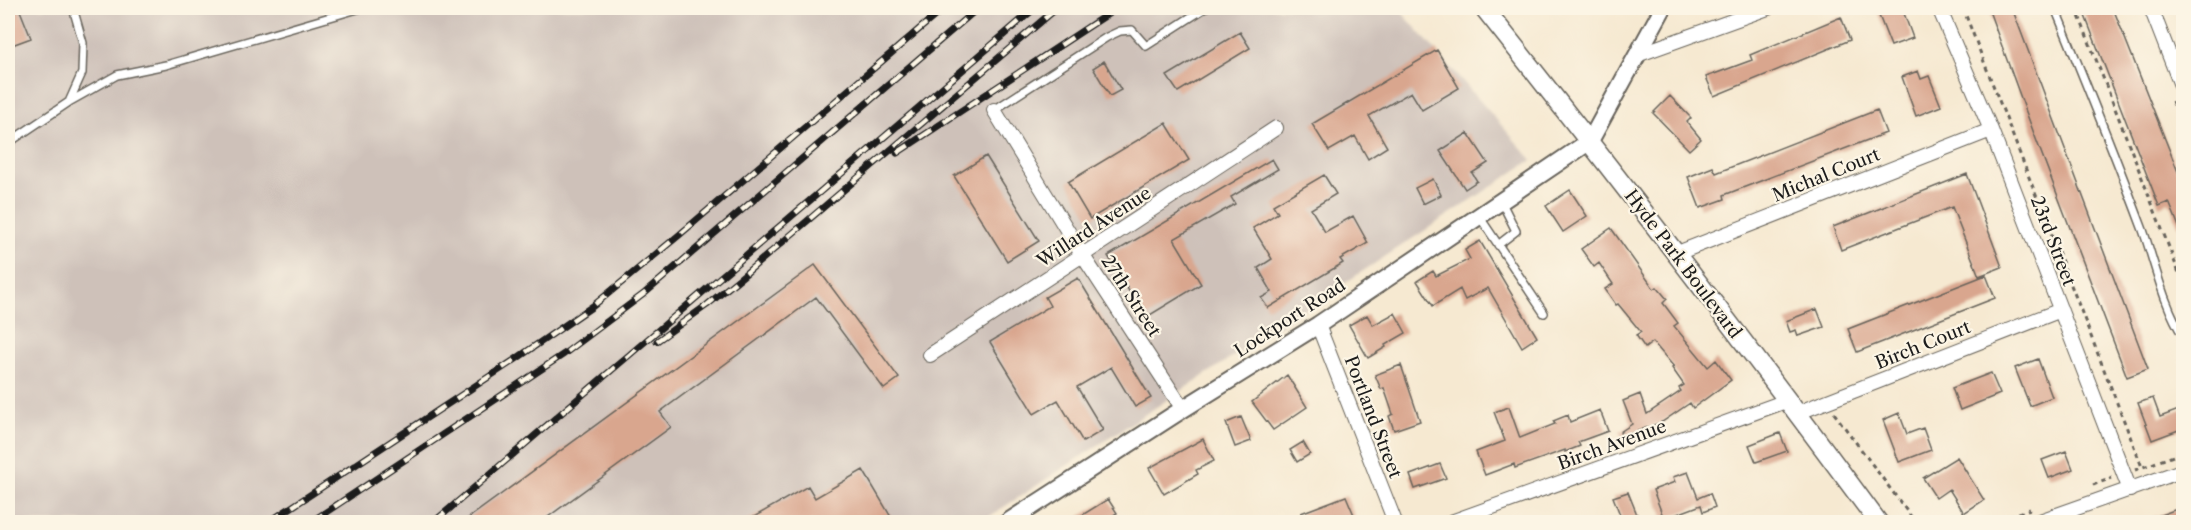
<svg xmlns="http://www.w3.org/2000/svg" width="2191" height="530" font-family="'Libre Caslon Text',serif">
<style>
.industrial{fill:#cec1b9}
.building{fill:#d9a68e}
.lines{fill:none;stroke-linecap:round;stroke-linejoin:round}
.service-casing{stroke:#68645b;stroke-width:10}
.minor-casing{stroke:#68645b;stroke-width:16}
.tertiary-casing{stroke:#68645b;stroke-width:20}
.secondary-casing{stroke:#68645b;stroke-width:21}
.path{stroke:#68645b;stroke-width:3;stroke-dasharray:4.5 4.5;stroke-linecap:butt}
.service{stroke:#fff;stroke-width:7}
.minor{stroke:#fff;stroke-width:14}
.tertiary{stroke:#fff;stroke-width:16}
.secondary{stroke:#fff;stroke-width:18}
.rail-casing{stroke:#1c1c1c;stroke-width:7}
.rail{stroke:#fcf5e5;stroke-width:4.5;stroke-dasharray:14;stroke-linecap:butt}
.labels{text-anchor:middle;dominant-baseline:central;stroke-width:4.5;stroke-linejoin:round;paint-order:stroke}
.street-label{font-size:18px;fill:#1c1c1c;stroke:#fcf5e5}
</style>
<rect width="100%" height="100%" fill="#fcf5e5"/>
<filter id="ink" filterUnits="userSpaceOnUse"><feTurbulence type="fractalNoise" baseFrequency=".0167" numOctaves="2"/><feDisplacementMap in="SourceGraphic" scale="12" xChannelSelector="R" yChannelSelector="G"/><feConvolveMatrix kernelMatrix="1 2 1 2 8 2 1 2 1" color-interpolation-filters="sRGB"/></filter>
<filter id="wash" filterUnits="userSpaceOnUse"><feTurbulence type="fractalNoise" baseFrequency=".008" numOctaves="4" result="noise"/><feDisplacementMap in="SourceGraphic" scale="24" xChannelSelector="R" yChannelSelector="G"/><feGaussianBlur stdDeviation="1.35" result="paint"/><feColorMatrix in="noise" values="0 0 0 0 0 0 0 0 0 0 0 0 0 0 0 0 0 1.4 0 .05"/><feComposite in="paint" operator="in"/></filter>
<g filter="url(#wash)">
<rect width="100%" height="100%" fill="#f6e9d1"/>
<!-- industrial -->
<path class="industrial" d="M8,8H1398L1532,160L981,522H8Z"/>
<g id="blocks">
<!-- building -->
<path class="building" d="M8,8H19L31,38L12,45L8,35Z
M1876,8H1902L1913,38L1891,46Z
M1988,8H2012L2148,369L2127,377L2036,139Z
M2082,8H2113L2184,187V239L2169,202L2159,206Z
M1841,17L1850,40L1714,96L1706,77L1752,60L1750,55Z
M1240,32L1250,48L1178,92L1167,76Z
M1437,50L1459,88L1422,110L1411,92L1369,116L1387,147L1368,159L1355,136L1329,151L1312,124Z
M1104,61L1121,90L1110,96L1093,68Z
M1918,71L1921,79L1929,76L1941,106L1916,116L1902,77Z
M1670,96L1691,118L1687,122L1701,139L1689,150L1653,113Z
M1877,110L1886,133L1724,195L1725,199L1700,208L1688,177L1713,167L1716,173Z
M1166,123L1189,160L1090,219L1068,182Z
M1468,133L1488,163L1472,173L1477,181L1465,189L1440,151Z
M986,156L1039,241L1007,261L954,176Z
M1272,159L1278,169L1231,197L1235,204L1174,239L1201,284L1145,318L1108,256Z
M1967,174L2002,267L1979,276L1952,207L1841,250L1833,227Z
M1324,175L1336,194L1311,209L1325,232L1353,216L1368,243L1340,259L1343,263L1268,308L1261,298L1272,292L1258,268L1272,259L1253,228L1278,213L1273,205Z
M1433,179L1441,195L1423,204L1415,188Z
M1570,190L1587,216L1563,232L1546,206Z
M1611,228L1654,289L1657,287L1667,299L1663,303L1678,323L1674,326L1708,367L1716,360L1731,380L1693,408L1690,403L1662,422L1622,437L1620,432L1632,424L1623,401L1640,394L1647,414L1681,391L1679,388L1684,385L1672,368L1674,367L1653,342L1645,348L1636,335L1641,332L1618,304L1616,305L1605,289L1613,284L1599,263L1594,267L1581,249Z
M1480,241L1537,337L1522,347L1488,288L1465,300L1460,289L1433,306L1417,281L1433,271L1436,276L1470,259L1465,250Z
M815,265L899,378L884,389L816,297L660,412L671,427L541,522H463Z
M1986,275L1995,298L1857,352L1848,329Z
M1078,278L1151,398L1135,407L1111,367L1077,387L1103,430L1083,442L1058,400L1034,414L990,342L1050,306L1045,297Z
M1817,309L1824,327L1798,336L1796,330L1790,332L1786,321Z
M1395,313L1406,333L1385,345L1386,347L1368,358L1349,325L1367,315L1373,325Z
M2038,359L2052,397L2030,406L2015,368Z
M1401,365L1420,421L1394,430L1389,416L1393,414L1384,388L1381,389L1375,375Z
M1991,373L2000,394L1960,410L1952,388Z
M1287,375L1307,407L1273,430L1252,402Z
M2153,398L2160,417L2184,408V428L2152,440L2138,403Z
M1509,407L1520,438L1555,424L1553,421L1568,415L1570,422L1600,410L1608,431L1578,442L1580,446L1565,452V450L1515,468L1514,464L1485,475L1476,452L1505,441L1494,412Z
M1899,413L1907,434L1923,428L1931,450L1899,462L1883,420Z
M1241,417L1251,441L1235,447L1226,423Z
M1780,433L1787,451L1756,462L1749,445Z
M1203,439L1214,461L1196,470L1198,474L1164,494L1149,468Z
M1303,442L1310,454L1297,462L1290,450Z
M2066,451L2073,469L2049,478L2042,460Z
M1957,457L1984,500L1964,513L1949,489L1936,498L1923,478Z
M1440,464L1446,478L1415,489L1410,475Z
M863,470L894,522H745L808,486L815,498Z
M1688,472L1698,498L1710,493L1715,507L1703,512L1701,505L1664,519L1653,490L1675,482L1673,477Z
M1628,492L1640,522H1623L1613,497Z
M1346,496L1357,522H1305L1301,513Z
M1108,499L1117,513L1102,522H1071Z
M2177,509L2182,522H2144V521Z"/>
</g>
</g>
<g filter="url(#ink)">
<use href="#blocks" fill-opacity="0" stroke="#68645b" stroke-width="1.5"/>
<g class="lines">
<defs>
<path id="service" d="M2055,8C2085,81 2115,155 2143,230C2155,264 2164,307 2184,337
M69,102L117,75L166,65L361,8
M994,110L1107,37L1120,31L1132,30L1146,46L1205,8
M8,143L69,102L82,73L83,43L73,8
M1479,216L1544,313
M1498,245L1516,231L1501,201"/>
<path id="minor" d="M1939,8L1991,130L2130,490
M2151,8L2184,93
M1637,55L1768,8
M994,110L1083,256L1183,409
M1675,254L1991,130
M1318,325L1395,522
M930,355L1276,128
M1797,413L2061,310
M1451,522L1786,401
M2037,522L2184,470"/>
<path id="tertiary" d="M1008,522L1183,409L1318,325L1590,141L1663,8"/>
<path id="secondary" d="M1484,8C1618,177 1750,348 1878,522"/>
</defs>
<!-- service casing -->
<use href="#service" class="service-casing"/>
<!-- minor casing -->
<use href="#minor" class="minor-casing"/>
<!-- tertiary casing -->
<use href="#tertiary" class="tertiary-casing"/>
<!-- secondary casing -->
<use href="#secondary" class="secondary-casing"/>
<!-- path -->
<path class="path" d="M1963,8L2142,467
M2076,8L2184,286
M2175,8L2184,29
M2172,101L2184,131
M1834,413L1915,522
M2135,470L2184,452
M2093,485L2112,478
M1993,522L2030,509"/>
<!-- service -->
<use href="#service" class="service"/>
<!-- minor -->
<use href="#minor" class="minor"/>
<!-- tertiary -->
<use href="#tertiary" class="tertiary"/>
<!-- secondary -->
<use href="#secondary" class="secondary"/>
<defs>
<path id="rail" d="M897,153L1117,8
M657,341L707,305L745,274L1057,8
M269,522L516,359L593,306L678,236L944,8
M311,522L564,354L645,293L978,8
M434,522L1035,8"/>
</defs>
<!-- rail casing -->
<use href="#rail" class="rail-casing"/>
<!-- rail -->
<use href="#rail" class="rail"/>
</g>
</g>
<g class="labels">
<!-- street labels -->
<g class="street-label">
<text transform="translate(1826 175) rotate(-22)">Michal Court</text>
<text transform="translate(1094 227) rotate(-33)">Willard Avenue</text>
<text transform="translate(2053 241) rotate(69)">23rd Street</text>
<text transform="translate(1683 264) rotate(53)">Hyde Park Boulevard</text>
<text transform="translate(1131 296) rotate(57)">27th Street</text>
<text transform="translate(1290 318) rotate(-33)">Lockport Road</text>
<text transform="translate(1923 345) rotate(-22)">Birch Court</text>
<text transform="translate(1373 417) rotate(69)">Portland Street</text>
<text transform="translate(1612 445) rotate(-20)">Birch Avenue</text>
</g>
</g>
<!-- margin -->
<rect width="2191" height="530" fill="none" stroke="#fcf5e5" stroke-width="30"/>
</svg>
